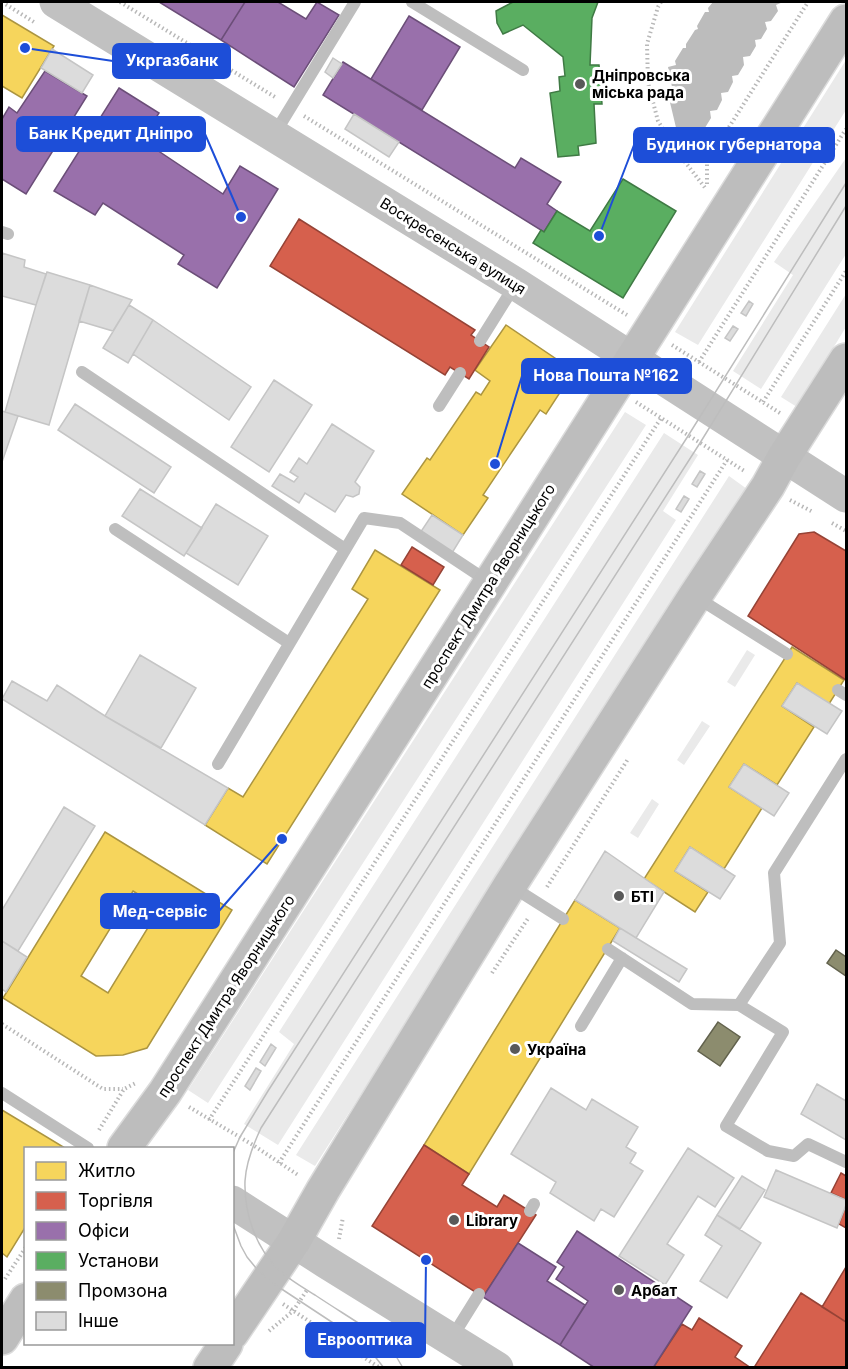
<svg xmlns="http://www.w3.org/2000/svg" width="848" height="1369" font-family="Inter,sans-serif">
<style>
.green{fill:#eaeaea}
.water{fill:#bcbcbc}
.homes{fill:#f6d55c;stroke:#ac9540;stroke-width:1.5;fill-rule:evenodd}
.shops{fill:#d6604d;stroke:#964336;stroke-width:1.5}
.offices{fill:#9970ab;stroke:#6b4e78;stroke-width:1.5}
.public{fill:#5aae61;stroke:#3f7a44;stroke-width:1.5}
.industry{fill:#8c8c6e;stroke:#62624d;stroke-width:1.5}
.building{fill:#dcdcdc;stroke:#c5c5c5;stroke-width:1.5}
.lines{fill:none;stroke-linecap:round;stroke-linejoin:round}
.primary-casing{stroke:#dbdbdb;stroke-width:36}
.path{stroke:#b8b8b8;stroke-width:4;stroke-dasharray:1.5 3;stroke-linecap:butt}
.service{stroke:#bebebe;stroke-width:12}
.secondary{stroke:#c1c1c1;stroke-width:33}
.primary{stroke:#bdbdbd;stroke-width:33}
.tram{stroke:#bdbdbd;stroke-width:1.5}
.poi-dot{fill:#595959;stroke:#fff;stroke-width:2}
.labels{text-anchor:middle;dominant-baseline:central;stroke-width:6;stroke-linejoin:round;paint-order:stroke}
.poi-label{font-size:15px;font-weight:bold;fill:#000;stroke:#fff;text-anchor:start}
.street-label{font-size:15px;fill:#000;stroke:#fff}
.leader{fill:none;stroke:#1d4ed8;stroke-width:2}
.callout-dot{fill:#1d4ed8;stroke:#fff;stroke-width:2}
.callout{fill:#1d4ed8;stroke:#1d4ed8;stroke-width:2}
.callout-label{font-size:16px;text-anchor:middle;font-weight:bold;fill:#fff}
</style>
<rect width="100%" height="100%" fill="#fff"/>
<!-- green -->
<path class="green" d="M846,60V110L698,345L675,332Z
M846,158V254L761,389L733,371L793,275L774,262Z
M846,294V327L797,407L781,397Z
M625,412L646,425L208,1103L188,1090Z
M664,433L698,455L663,511L676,520L278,1145L244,1124L294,1044L279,1032Z
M729,476L747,489L315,1166L296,1155Z
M747,650L755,655L735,687L727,682Z
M702,721L710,726L684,765L677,760Z
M652,799L659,804L638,838L630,833Z"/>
<!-- water -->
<path class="water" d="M713,2H783L776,5L778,11L771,21L765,22L767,29L761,39L755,40L756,46L750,56L743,57L744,65L738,75L732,76L733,82L728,92L721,93L722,100L717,110L710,111L711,118L703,131L678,136L668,94L672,87L668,67L676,65L675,61L683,48H686V44L695,30L698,29L697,26L705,12H709L708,8Z"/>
<!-- homes -->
<path class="homes" d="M2,15L54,46L22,98L2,86Z
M506,325L574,371L546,414L540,410L483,495L488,498L463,535L402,494L427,458L430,460L476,392L481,395L490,381L475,370Z
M375,550L440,590L267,864L205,825L228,788L243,797L368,599L352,589Z
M792,647L844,680L829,704L797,683L782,706L814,727L777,785L744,764L729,787L762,808L724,869L690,847L675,871L708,892L695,912L644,879Z
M105,832L232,910L147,1048L123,1055L96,1056L3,998ZM133,891L160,908L108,993L81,976Z
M575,900L620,928L469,1174L424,1145Z
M2,1110L65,1148H26V1226L7,1257L2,1253Z"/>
<!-- shops -->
<path class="shops" d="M299,219L475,330L471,335L489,347L469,379L450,367L445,375L270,266Z
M814,532L846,551V680L748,616L799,534Z
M412,547L444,567L433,585L401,565Z
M424,1145L469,1174L462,1185L497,1207L504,1195L536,1215L483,1297L372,1226Z
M841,1173L846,1176V1200L831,1193Z
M846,1205V1228L839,1224Z
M846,1267V1322L822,1307Z
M801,1293L846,1322V1368H758L755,1366Z
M699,1318L742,1346L735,1357L751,1368H653L682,1324L692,1330Z"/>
<!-- offices -->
<path class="offices" d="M159,2H245L221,40Z
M245,2H278L306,19L317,2L339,15L294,87L221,40Z
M409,16L460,47L422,110L371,79Z
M343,62L515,168L521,158L561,182L547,204L557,211L544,232L323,95Z
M45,71L87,96L26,194L2,179V119L9,107L17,113Z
M119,88L159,113L142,140L223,194L240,166L278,189L217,288L178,264L184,255L103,203L95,215L54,191Z
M577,1231L692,1307L653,1368H595L560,1345L588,1301L556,1279L564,1267L557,1262Z
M518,1243L556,1267L547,1281L585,1305L560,1345L483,1297Z"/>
<!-- public -->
<path class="public" d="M513,2H598L592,18L590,65H599L602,104H594L596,143L578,146L579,155L558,157L550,93L560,91L559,77L565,76L563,57L523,25L503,34L497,23L496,11Z
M623,179L676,211L623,298L533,243L541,230L544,232L557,211L590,231Z"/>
<!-- industry -->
<path class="industry" d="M836,950L846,957V976L827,963Z
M718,1022L740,1037L720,1066L698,1051Z"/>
<!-- building -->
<path class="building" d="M52,49L93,75L82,93L41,68Z
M333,58L342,64L333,78L325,72Z
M354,114L399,142L389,157L345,129Z
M2,253L25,260L24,267L46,274L36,305L2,296Z
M47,272L90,285L49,425L5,412L36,305Z
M90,285L132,300L113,331L79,321Z
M749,301L753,304L746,316L741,313Z
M129,305L153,320L128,363L103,348Z
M153,320L251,387L229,420L133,354Z
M733,326L738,329L730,341L725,338Z
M274,380L312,405L269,472L231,447Z
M75,404L171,467L154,493L58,430Z
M2,411L18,416L2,462Z
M332,424L374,451L355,482L360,487L359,494L353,497L346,495L335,512L305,493L299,503L272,486L280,474L294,482L298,477L290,472L299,458L307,464Z
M700,471L705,474L697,487L692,484Z
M140,489L202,528L184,556L122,516Z
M684,496L689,499L681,512L676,509Z
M216,504L268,536L238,585L186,553Z
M432,515L463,535L452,553L420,533Z
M140,655L196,688L161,748L105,716Z
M12,681L47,701L57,685L105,716L228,788L205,825L2,699Z
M797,683L842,711L827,734L782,706Z
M744,764L789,793L774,816L729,787Z
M64,807L95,826L18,951L2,941V910Z
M690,847L735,876L720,899L675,871Z
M605,851L664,892L636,938L575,900Z
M620,928L687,969L679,982L613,941Z
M2,941L27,957L6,992L2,989Z
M271,1044L276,1048L265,1066L260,1062Z
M256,1068L261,1071L250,1090L245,1086Z
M817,1084L846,1101V1140L801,1114Z
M551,1088L586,1110L592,1099L638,1127L626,1147L636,1153L630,1163L643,1171L614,1217L601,1209L594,1221L550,1193L556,1182L511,1154Z
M688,1148L734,1178L715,1207L698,1196L667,1244L684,1255L665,1285L619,1256Z
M776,1170L846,1200V1205L837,1228L764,1197Z
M742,1176L765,1190L740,1229L717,1215Z
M717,1215L761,1243L727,1298L700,1281L722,1246L705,1235Z"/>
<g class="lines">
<defs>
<path id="primary" d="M124,1148L165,1092L490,583L846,21
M232,1333L294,1241L323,1190L510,885L695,596L768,486L784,457L846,360
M2,1338L26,1300
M210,1368L226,1344"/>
</defs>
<!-- primary casing -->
<use href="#primary" class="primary-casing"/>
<!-- path -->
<path class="path" d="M2,2L34,22
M120,2L275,97
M661,2L658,7L647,44L648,83L658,121L679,154L706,189
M304,116L627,315
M707,184V162L808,2
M672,345L780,413
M699,362L846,129
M636,402L746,472
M763,402L846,271
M790,500L813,512
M832,523L846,531
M547,887L628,759
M492,973L529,917
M2,1024L103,1089H123
M189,1107L253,1145L298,1175
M209,1120L661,418
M99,1130L124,1089L136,1083
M279,1163L727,460
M339,1239L343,1217
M5,1279L26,1247
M283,1304L380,1368
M269,1331L293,1311L307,1290"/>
<!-- service -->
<path class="service" d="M412,2L523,70
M275,133L355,2
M2,232L8,234
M480,341L515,285
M82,372L345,549
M439,406L460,373
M115,529L289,643
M696,597L787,654
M838,690L846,695
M218,764L364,518L400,523L489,582
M511,886L563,919
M608,949L692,1004L739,1005L780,943L774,873L846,759
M739,1005L783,1032L726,1126L768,1151L794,1156L808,1144L846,1162
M581,1026L622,958
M2,1093L88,1148
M530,1211L534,1204
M451,1339L479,1294"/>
<!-- secondary -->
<path class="secondary" d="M56,2L516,284L846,496
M232,1202L326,1262L497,1368"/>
<!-- primary -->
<use href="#primary" class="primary"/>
<!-- tram -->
<path class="tram" d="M232,1155L240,1137L268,1091L688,436L846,183
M232,1222L241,1246L247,1257L256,1268L271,1282L359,1340L369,1349L384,1368
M403,1368C395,1352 383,1340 369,1330C351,1318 333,1307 315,1295C302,1287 288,1279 278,1269C255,1247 244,1212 245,1181C246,1162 253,1145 261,1128L700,443L846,206"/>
</g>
<!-- markers -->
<g class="poi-dot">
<circle cx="580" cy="84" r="6"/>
<circle cx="619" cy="896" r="6"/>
<circle cx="515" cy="1049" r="6"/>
<circle cx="454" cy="1220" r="6"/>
<circle cx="619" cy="1290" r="6"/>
</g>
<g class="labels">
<!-- poi labels -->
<g class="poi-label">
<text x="592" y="75">Дніпровська<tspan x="592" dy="17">міська рада</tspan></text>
<text x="631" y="896">БТІ</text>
<text x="527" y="1049">Україна</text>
<text x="466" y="1220">Library</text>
<text x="631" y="1290">Арбат</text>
</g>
<!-- street labels -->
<g class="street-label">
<text transform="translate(453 246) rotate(32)">Воскресенська вулиця</text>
<text transform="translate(488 586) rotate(-58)">проспект Дмитра Яворницького</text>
<text transform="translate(226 996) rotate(-57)">проспект Дмитра Яворницького</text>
</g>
</g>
<!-- callouts -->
<path class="leader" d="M25 48L113 61M241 217L205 134M599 236L634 145M495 464L522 376M282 839L219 911M426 1260L425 1340"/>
<g class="callout-dot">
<circle cx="25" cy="48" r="6"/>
<circle cx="241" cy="217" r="6"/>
<circle cx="599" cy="236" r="6"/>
<circle cx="495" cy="464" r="6"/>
<circle cx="282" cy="839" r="6"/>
<circle cx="426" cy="1260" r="6"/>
</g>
<g class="callout">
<rect x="113" y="44" width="117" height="34" rx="6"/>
<rect x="17" y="117" width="188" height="34" rx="6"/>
<rect x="634" y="128" width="200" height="34" rx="6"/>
<rect x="522" y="359" width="169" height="34" rx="6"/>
<rect x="101" y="894" width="118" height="34" rx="6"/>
<rect x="306" y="1323" width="119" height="34" rx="6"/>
</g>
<g class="callout-label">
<text x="172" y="66">Укргазбанк</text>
<text x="111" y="139">Банк Кредит Дніпро</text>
<text x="734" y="150">Будинок губернатора</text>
<text x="606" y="381">Нова Пошта №162</text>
<text x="160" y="917">Мед-сервіс</text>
<text x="365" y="1345">Еврооптика</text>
</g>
<!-- border -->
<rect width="848" height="1369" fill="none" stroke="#000000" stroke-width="6"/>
<!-- legend -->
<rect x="24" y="1147" width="210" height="198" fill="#ffffff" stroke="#999999" stroke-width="1.5"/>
<rect x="36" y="1162" width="30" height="18" fill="#f6d55c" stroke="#999999" stroke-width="1.5"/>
<text x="78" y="1177" font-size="18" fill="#000000">Житло</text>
<rect x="36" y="1192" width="30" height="18" fill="#d6604d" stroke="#999999" stroke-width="1.5"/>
<text x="78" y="1207" font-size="18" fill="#000000">Торгівля</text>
<rect x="36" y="1222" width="30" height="18" fill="#9970ab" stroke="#999999" stroke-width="1.5"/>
<text x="78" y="1237" font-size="18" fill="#000000">Офіси</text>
<rect x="36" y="1252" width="30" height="18" fill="#5aae61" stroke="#999999" stroke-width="1.5"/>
<text x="78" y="1267" font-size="18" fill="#000000">Установи</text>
<rect x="36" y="1282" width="30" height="18" fill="#8c8c6e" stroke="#999999" stroke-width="1.5"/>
<text x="78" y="1297" font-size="18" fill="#000000">Промзона</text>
<rect x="36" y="1312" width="30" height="18" fill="#dcdcdc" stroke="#999999" stroke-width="1.5"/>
<text x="78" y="1327" font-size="18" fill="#000000">Інше</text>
</svg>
